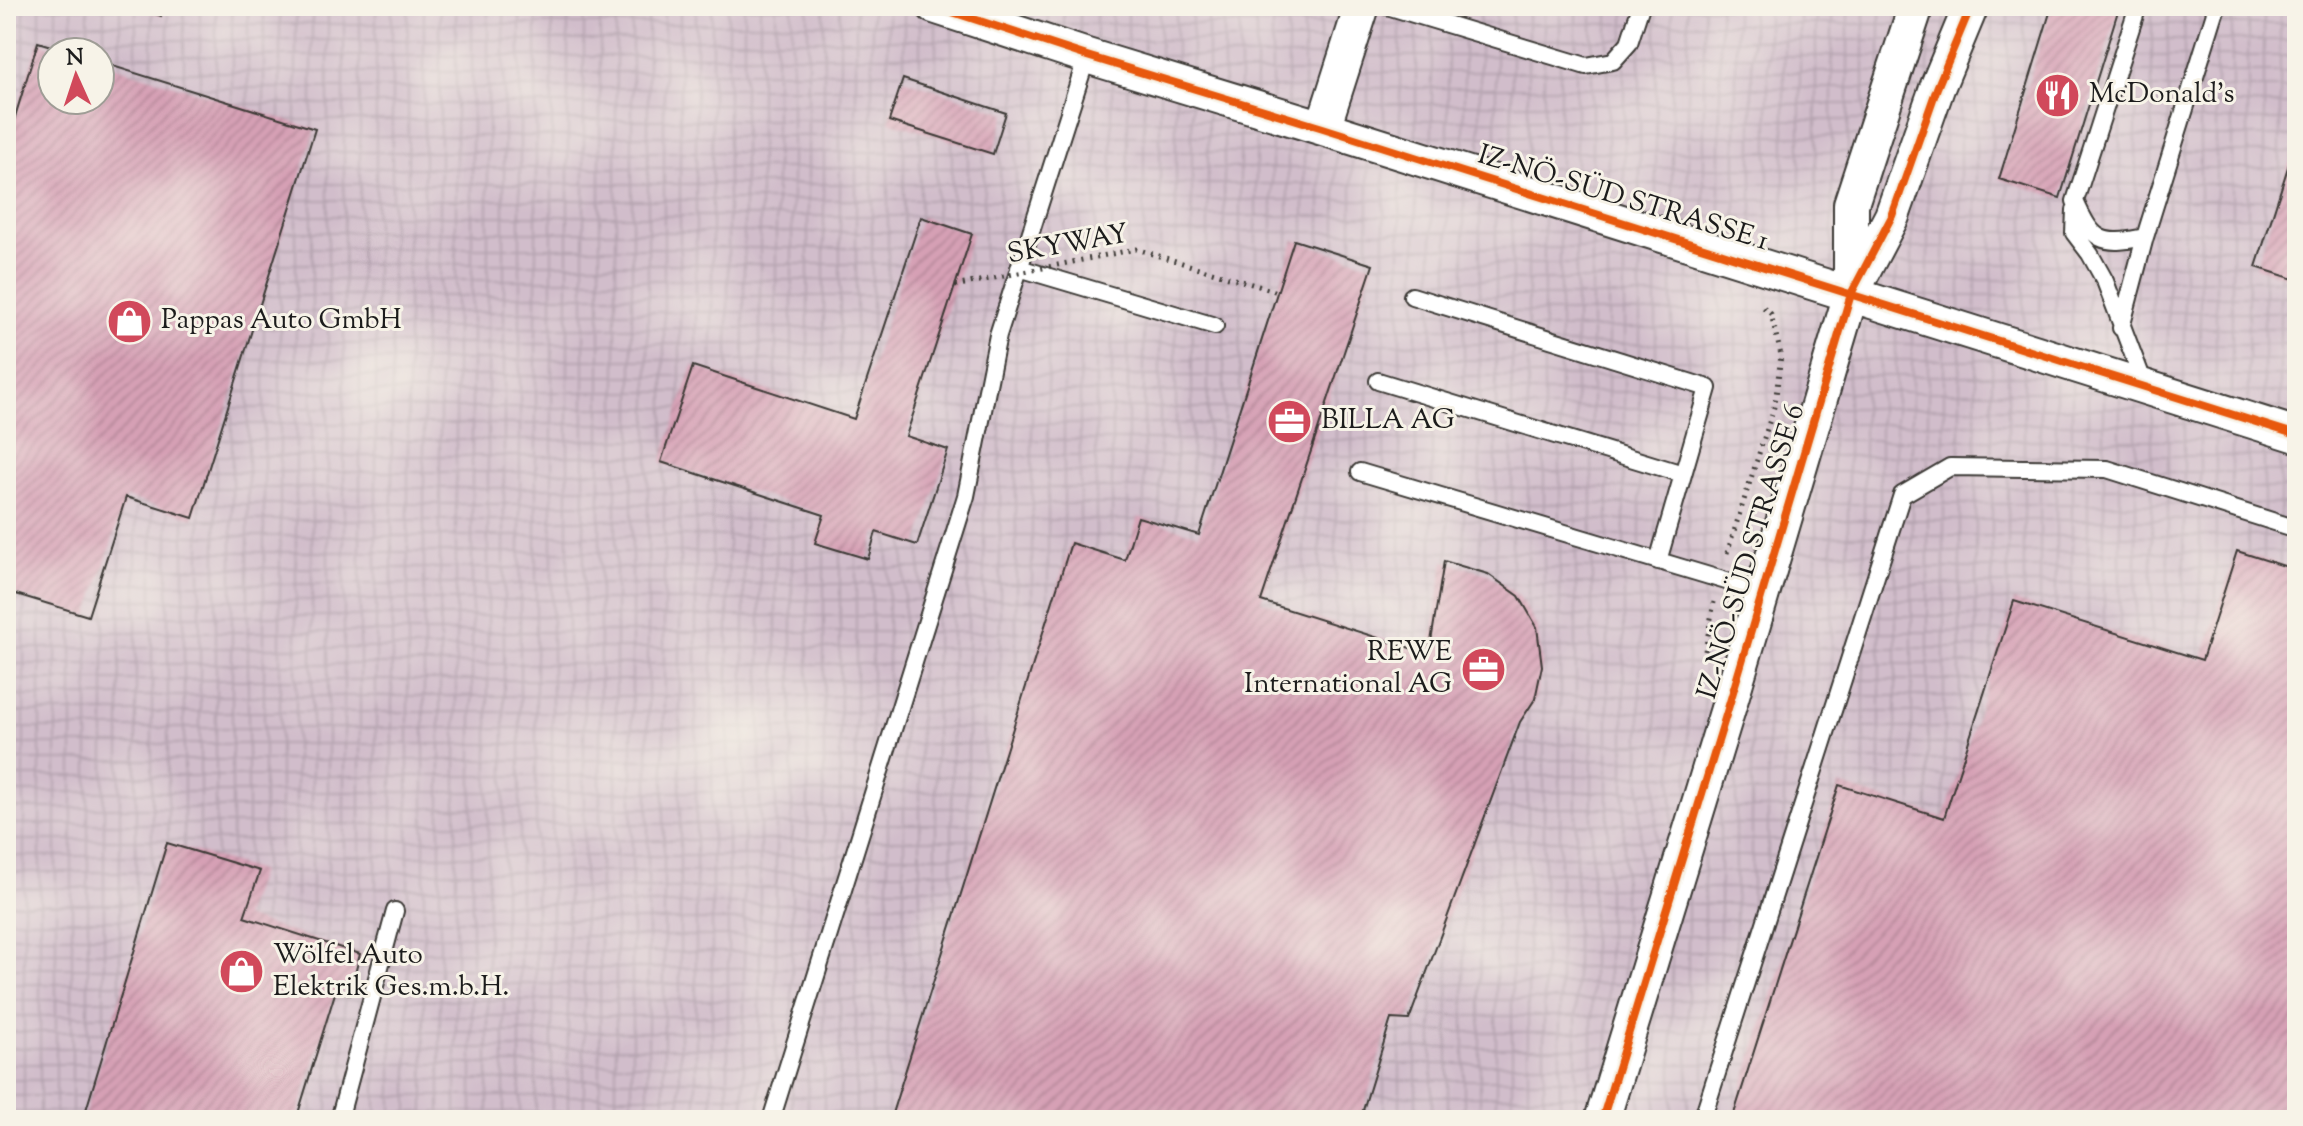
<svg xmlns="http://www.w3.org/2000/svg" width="2303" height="1126" font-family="'Sorts Mill Goudy',serif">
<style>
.industrial{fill:url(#industrial-grid);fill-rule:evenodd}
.building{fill:url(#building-hatch)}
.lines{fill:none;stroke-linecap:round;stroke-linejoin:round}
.lane-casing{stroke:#3b3934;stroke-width:20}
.street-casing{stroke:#3b3934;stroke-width:38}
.path{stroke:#3b3934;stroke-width:5;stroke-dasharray:2 6;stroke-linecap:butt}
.lane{stroke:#fff;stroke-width:16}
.street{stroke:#fff;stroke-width:34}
.path-bridge{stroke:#3b3934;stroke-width:5;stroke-dasharray:2 6;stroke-linecap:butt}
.cycleway-casing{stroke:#f7f3e8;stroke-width:13}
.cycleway{stroke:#e8590c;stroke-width:8}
.labels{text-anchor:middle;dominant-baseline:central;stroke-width:6;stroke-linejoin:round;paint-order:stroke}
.poi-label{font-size:28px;fill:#1c1c1c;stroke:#f7f3e8;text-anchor:start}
.street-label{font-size:28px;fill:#1c1c1c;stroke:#f7f3e8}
</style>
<defs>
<pattern id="industrial-grid" width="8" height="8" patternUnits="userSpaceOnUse" patternTransform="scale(2)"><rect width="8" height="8" fill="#d1bdcb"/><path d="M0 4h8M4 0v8" fill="none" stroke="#b3a2ae"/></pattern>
<pattern id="building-hatch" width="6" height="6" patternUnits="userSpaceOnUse" patternTransform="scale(2)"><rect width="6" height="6" fill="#d6a0b5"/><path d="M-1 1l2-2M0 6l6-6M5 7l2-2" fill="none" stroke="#b7899b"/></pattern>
</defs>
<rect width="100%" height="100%" fill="#f7f3e8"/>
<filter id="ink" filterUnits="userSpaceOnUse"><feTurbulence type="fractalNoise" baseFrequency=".0125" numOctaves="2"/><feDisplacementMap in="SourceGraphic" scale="16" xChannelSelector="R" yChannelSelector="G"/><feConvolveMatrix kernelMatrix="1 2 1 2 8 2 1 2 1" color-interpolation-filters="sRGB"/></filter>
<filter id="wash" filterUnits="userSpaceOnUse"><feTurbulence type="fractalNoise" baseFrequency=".006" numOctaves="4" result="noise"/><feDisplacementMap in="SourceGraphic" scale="32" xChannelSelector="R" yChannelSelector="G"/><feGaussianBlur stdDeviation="1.8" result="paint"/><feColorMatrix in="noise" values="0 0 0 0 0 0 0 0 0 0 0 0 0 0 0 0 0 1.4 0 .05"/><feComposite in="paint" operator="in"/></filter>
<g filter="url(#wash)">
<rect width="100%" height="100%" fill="#ede0bf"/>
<!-- industrial -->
<path class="industrial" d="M6,6H2297V1120H6ZM52,52H100V100H52Z"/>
<g id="blocks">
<!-- building -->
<path class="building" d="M134,6H164L161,16Z
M2052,6H2103L2118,11L2060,198L1999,179Z
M38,42L67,51L52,52V100H100V62L315,129L193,518L126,497L88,616L6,591V146Z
M903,79L1006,113L993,154L889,121Z
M2297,139V280L2256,267Z
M921,217L972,234L906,436L948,450L917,545L876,532L868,559L815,543L824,515L661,462L693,366L854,419Z
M1294,240L1373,265L1261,601L1429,654L1444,561L1488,574L1519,596L1537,627L1542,666L1535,699L1520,722L1409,1020L1391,1019L1360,1120H890L1071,543L1125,560L1138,517L1199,535Z
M2237,551L2297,570V1120H1732L1839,785L1944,818L2014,601L2202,660Z
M167,843L260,871L244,917L360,954L350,994L336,990L296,1120H83Z"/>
</g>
</g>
<g filter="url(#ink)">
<use href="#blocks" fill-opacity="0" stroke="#3b3934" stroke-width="2"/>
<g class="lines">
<defs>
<path id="lane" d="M1387,6L1586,66L1613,61L1629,43L1641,6
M2138,6L2075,201C2093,242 2101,246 2145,237
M2075,210L2074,233L2090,254L2105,281L2145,386
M1019,268L1215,326
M1412,296L1708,388L1658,561
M2121,328L2145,237L2217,6
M1378,381L1683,474
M1360,472L1763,592
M339,1120L395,911
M771,1120L966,496L998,335L1087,56
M1702,1120L1902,495L1950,467L2107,469L2297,529"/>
<path id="street" d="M934,6L1087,56L1323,128L2297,435
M1323,128L1362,6
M1851,290V204L1916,6
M1602,1120L1727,712L1851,294L1892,216L1937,88L1971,6"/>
</defs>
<!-- lane casing -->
<use href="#lane" class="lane-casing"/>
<!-- street casing -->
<use href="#street" class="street-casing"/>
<!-- path -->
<path class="path" d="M1727,553L1775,404L1781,355L1771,314L1761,305
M1705,651L1714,602"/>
<!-- lane -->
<use href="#lane" class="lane"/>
<!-- street -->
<use href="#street" class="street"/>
<!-- path-bridge -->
<path class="path-bridge" d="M955,286L1136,249L1278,292"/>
<defs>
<path id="cycleway" d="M934,6L1087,56L1323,128L2297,435
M1602,1120L1727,712L1851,294L1892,216L1937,88L1971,6"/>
</defs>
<!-- cycleway casing -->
<use href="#cycleway" class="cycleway-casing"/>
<!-- cycleway -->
<use href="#cycleway" class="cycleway"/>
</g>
</g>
<!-- icons -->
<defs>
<symbol id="restaurant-disc" viewBox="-11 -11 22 22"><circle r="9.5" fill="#d1495b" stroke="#f7f3e8"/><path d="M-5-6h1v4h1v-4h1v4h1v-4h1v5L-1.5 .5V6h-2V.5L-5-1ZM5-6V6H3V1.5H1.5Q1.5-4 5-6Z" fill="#fff"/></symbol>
<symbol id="shop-disc" viewBox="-11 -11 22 22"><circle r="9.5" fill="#d1495b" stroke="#f7f3e8"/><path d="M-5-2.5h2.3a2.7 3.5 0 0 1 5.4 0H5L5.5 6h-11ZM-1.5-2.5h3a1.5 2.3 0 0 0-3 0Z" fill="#fff"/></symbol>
<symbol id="office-disc" viewBox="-11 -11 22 22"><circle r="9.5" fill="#d1495b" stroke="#f7f3e8"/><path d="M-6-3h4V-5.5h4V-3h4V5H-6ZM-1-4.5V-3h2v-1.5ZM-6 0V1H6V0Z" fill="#fff"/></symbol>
</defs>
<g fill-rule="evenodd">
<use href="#restaurant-disc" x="2032" y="70" width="51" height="51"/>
<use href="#shop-disc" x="104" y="296" width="51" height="51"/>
<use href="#office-disc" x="1264" y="396" width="51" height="51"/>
<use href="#office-disc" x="1458" y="644" width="51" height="51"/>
<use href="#shop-disc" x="216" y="946" width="51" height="51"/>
</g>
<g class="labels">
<!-- poi labels -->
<g class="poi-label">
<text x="2089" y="95">McDonald's</text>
<text x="161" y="321">Pappas Auto GmbH</text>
<text x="1321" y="421">BILLA AG</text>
<text x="1452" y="653" text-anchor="end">REWE<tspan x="1452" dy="32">International AG</tspan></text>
<text x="273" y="956">Wölfel Auto<tspan x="273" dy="32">Elektrik Ges.m.b.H.</tspan></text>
</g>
<!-- street labels -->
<g class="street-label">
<text transform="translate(1623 199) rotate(17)">IZ-NÖ-SÜD STRASSE 1</text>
<text transform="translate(1068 245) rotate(-10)">SKYWAY</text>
<text transform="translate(1752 552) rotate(-73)">IZ-NÖ-SÜD STRASSE 6</text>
</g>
</g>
<!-- margin -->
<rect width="2303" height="1126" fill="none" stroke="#f7f3e8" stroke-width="32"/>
<!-- north arrow -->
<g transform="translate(76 76) rotate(357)"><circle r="38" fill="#f7f3e8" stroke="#9f9d96" stroke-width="2"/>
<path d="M0-6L14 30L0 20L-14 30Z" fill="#d1495b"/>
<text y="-12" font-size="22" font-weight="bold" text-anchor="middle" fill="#1c1c1c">N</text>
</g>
</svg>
